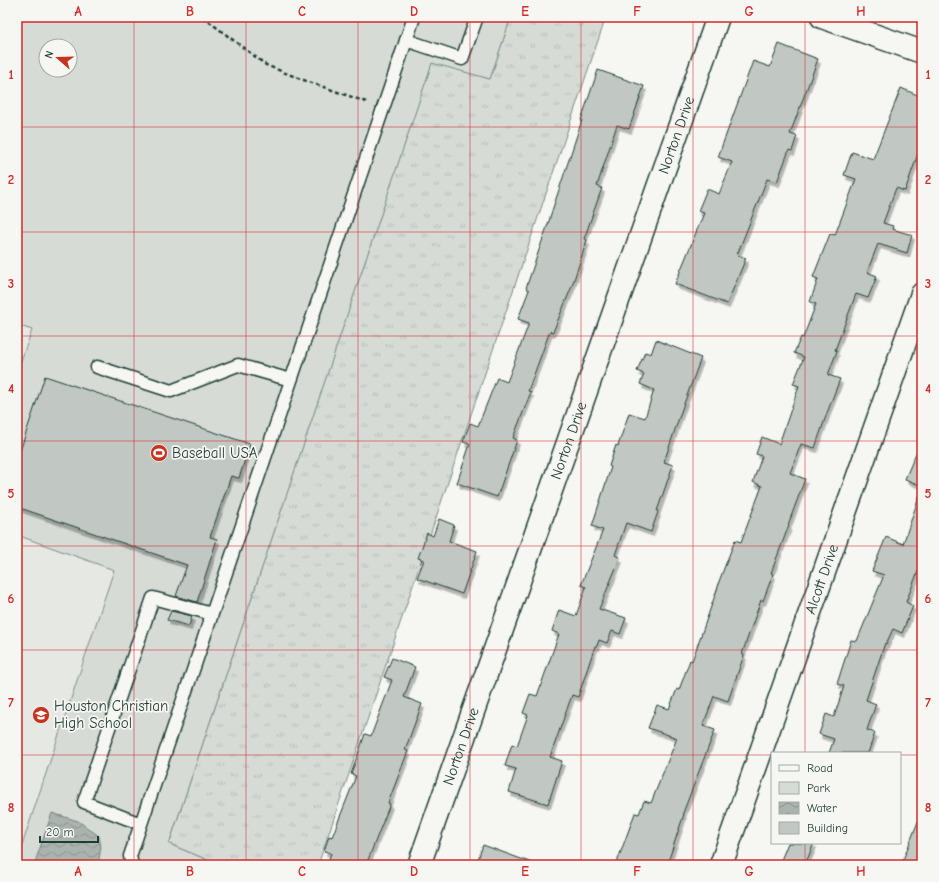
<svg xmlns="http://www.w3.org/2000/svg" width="939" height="882" font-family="'Comic Neue',sans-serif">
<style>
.built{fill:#e6e8e4}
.grass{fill:url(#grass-tufts);stroke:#7a8c85}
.park{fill:#d6dbd6;stroke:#7a8c85;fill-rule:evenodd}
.water{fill:url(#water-waves);stroke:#72847d}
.building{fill:#c1c8c3;stroke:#1f3d34;filter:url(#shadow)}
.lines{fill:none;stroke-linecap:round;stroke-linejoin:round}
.lane-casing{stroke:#1f3d34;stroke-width:15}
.street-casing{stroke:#1f3d34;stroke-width:25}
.path{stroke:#1f3d34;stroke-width:2.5;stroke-dasharray:4 3;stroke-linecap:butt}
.lane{stroke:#f6f6f2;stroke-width:12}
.street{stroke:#f6f6f2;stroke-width:22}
.grid{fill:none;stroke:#d62828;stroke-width:1;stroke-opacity:0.55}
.labels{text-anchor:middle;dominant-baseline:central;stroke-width:3.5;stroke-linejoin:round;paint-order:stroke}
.street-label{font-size:15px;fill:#1f3d34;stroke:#f6f6f2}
.poi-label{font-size:15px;fill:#1f3d34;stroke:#f6f6f2;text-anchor:start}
.neatline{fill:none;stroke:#d62828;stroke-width:1.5}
.grid-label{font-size:13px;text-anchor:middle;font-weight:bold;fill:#d62828}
</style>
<defs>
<pattern id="grass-tufts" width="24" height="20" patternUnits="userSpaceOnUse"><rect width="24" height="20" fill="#d6dbd6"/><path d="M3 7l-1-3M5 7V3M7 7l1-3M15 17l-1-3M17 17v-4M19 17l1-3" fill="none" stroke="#b7bdb8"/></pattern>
<pattern id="water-waves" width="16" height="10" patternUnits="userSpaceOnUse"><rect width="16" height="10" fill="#aab3ae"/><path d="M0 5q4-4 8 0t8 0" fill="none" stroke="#8a938e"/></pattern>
<filter id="shadow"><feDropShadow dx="2.5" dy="4.5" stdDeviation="0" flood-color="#0004"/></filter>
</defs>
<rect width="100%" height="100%" fill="#f6f6f2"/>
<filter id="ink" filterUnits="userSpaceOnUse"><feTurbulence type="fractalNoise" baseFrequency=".025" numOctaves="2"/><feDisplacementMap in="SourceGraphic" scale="8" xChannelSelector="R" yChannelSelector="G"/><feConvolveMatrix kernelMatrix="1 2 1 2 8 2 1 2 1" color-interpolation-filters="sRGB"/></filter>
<g filter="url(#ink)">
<!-- built -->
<path class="built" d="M17,325L32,329L17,372Z
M17,535L114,570L17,860Z"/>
<!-- grass -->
<path class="grass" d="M511,17H606L318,865H220L169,844L432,62L490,79Z"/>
<!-- park -->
<path class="park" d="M18,17H511L490,79L432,63L169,844L220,865H17V860L114,570L17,535V372L32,330L17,325V21ZM46,46H70V70H46Z"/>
<!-- water -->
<path class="water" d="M52,813L78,821L99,836L101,847L98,865H34Z"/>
<!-- building -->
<path class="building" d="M779,44L818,59L790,134L797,136L792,151L789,150L777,182L767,179L737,255L746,258L727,304L675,284L704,213L698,211L707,189L719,194L732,162L718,157L753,61L770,67Z
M598,70L644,86L629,129L617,125L597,186L602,188L584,239L587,240L572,286L553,332L550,331L528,391L531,392L513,438L517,440L497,497L457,483L470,444L463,442L470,423L478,426L497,378L507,382L529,323L518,319L529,290L526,288L550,218V217L582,120H581Z
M901,88L922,97V142L905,191L896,188L883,223L893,226L892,229L912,235L907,253L878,244L867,272L877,276L868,298L856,294L835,350L837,351L828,375L840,379L827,413L815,448L801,444L790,473L805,479L788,525H789L771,573L773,574L763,601L761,600L742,654L744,655L728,701L714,696L703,726L715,730L683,813L684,814L667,865H616L635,813L639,814L644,801L651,803L677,738L648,728L657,705L669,709L677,689L679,690L690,660L692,661L719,584H718L735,540L741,542L762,486L753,482L762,456L756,454L762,437L779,444L799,386L793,384L804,357L794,353L801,337L803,338L816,304L810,302L818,279L813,277L830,234L835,235L856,179L844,175L852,152L873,159Z
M656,340L701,358L682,409L664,462L673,465L657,511L658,512L651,532L626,523L615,555L620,558L599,609L626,618L620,634L612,631L607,643L599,640L597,646H595L578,697L572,695L550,757L562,761L548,804L509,792L516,769L505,766L512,744L517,746L528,715L523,713L530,694L537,696L559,634L552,631L559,610L576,616L586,587L581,585L603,530L592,526L611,467L609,466L616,445L618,446L629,413L645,418L654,390L640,384L644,374L637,371L645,352L651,354Z
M45,376L250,444L239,478L231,476L210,537L217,539L197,602L176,596L187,565L17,507V460Z
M922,439V486L905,479Z
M919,497H922V561L906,602L913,606L902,633L893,629L886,644L885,643L866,700L876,704L867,730L875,733L868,753H829L834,739L819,734L826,714L834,717L844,686L837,684L851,640L857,641L884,575L872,571L886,537L903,544Z
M439,519L454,525L449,541L477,551L462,594L417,578L424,560L418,558L427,533L433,536Z
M171,611L192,616L189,626L167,620Z
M392,658L415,667L404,697L422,704L405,750L408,751L388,803L390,804L366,865H327L331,853L324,851L329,836L332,837L356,776L351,774L365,734L371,736L392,680L384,677Z
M921,814H922V865H901Z
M788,843H814L805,865H779Z
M483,845L532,863L531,865H476Z"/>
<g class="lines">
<defs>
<path id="lane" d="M406,40L462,59L477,17
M97,367L171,391L238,365L291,380
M141,824L84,802L153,598L212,614
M132,865L130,856L141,824L414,17"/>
<g id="street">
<path d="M822,17L922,52"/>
<path id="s1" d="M419,865L718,17"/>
<path id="s2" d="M721,865L922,294"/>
</g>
</defs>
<!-- lane casing -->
<use href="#lane" class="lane-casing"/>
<!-- street casing -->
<use href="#street" class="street-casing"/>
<!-- path -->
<path class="path" d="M203,17L266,65L298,78L369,103"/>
<!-- lane -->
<use href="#lane" class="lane"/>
<!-- street -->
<use href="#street" class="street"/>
</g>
</g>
<!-- grid -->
<path class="grid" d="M134,17V865M246,17V865M358,17V865M470,17V865M581,17V865M693,17V865M805,17V753M17,127H922M17,232H922M17,336H922M17,441H922M17,546H922M17,650H922M17,755H772M900,755H922M805,843V865"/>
<!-- icons -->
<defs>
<symbol id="stadium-disc" viewBox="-11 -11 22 22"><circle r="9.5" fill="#c8321e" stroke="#f6f6f2"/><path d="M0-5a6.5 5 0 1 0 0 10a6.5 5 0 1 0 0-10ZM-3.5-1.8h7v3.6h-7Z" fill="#fff"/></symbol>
<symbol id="school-disc" viewBox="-11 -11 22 22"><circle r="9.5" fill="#c8321e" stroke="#f6f6f2"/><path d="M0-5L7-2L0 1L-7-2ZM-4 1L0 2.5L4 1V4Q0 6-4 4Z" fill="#fff"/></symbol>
</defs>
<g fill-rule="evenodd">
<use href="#stadium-disc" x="149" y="443" width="20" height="20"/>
<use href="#school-disc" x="31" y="705" width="20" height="20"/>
</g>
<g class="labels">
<!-- street labels -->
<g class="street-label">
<text stroke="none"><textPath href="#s1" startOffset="774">Norton Drive</textPath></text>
<text stroke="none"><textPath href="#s1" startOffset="450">Norton Drive</textPath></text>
<text stroke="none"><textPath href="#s2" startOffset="303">Alcott Drive</textPath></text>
<text stroke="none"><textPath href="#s1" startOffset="126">Norton Drive</textPath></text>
</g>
<!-- poi labels -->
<g class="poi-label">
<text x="172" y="453">Baseball USA</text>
<text x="54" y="706">Houston Christian<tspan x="54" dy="17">High School</tspan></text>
</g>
</g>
<!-- margin -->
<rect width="939" height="882" fill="none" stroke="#f6f6f2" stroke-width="44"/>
<!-- legend -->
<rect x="771" y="752" width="130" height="92" fill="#f6f6f2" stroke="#a0aca6"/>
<rect x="779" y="765" width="20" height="6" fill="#f6f6f2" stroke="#a0aca6"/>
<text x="807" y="772" font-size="12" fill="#1f3d34">Road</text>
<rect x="779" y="782" width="20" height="12" fill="#d6dbd6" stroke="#a0aca6"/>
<text x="807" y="792" font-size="12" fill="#1f3d34">Park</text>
<rect x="779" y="802" width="20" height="12" fill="url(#water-waves)" stroke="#a0aca6"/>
<text x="807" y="812" font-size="12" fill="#1f3d34">Water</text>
<rect x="779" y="822" width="20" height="12" fill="#c1c8c3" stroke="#a0aca6"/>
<text x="807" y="832" font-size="12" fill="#1f3d34">Building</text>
<!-- north arrow -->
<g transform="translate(58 58) rotate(290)"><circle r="19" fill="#f6f6f2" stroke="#a0aca6"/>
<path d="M0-3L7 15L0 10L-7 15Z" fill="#c8321e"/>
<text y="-6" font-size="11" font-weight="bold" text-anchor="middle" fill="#1f3d34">N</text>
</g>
<!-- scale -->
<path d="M40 836v6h58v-6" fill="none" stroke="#1f3d34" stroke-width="2"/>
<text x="46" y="836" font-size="12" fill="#1f3d34" stroke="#f6f6f2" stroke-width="3" paint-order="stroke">20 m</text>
<rect x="22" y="22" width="895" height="838" class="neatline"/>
<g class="grid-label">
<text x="78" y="16">A</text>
<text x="190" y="16">B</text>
<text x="302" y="16">C</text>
<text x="414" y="16">D</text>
<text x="525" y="16">E</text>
<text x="637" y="16">F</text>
<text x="749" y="16">G</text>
<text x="861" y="16">H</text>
<text x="11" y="79">1</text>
<text x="928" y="79">1</text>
<text x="11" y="184">2</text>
<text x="928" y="184">2</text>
<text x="11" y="288">3</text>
<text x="928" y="288">3</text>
<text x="11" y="393">4</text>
<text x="928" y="393">4</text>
<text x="11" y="498">5</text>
<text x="928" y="498">5</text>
<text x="11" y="603">6</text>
<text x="928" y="603">6</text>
<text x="11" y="707">7</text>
<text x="928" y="707">7</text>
<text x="11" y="812">8</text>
<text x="928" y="812">8</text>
<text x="78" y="876">A</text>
<text x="190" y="876">B</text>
<text x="302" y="876">C</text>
<text x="414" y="876">D</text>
<text x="525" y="876">E</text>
<text x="637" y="876">F</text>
<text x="749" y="876">G</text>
<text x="861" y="876">H</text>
</g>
</svg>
